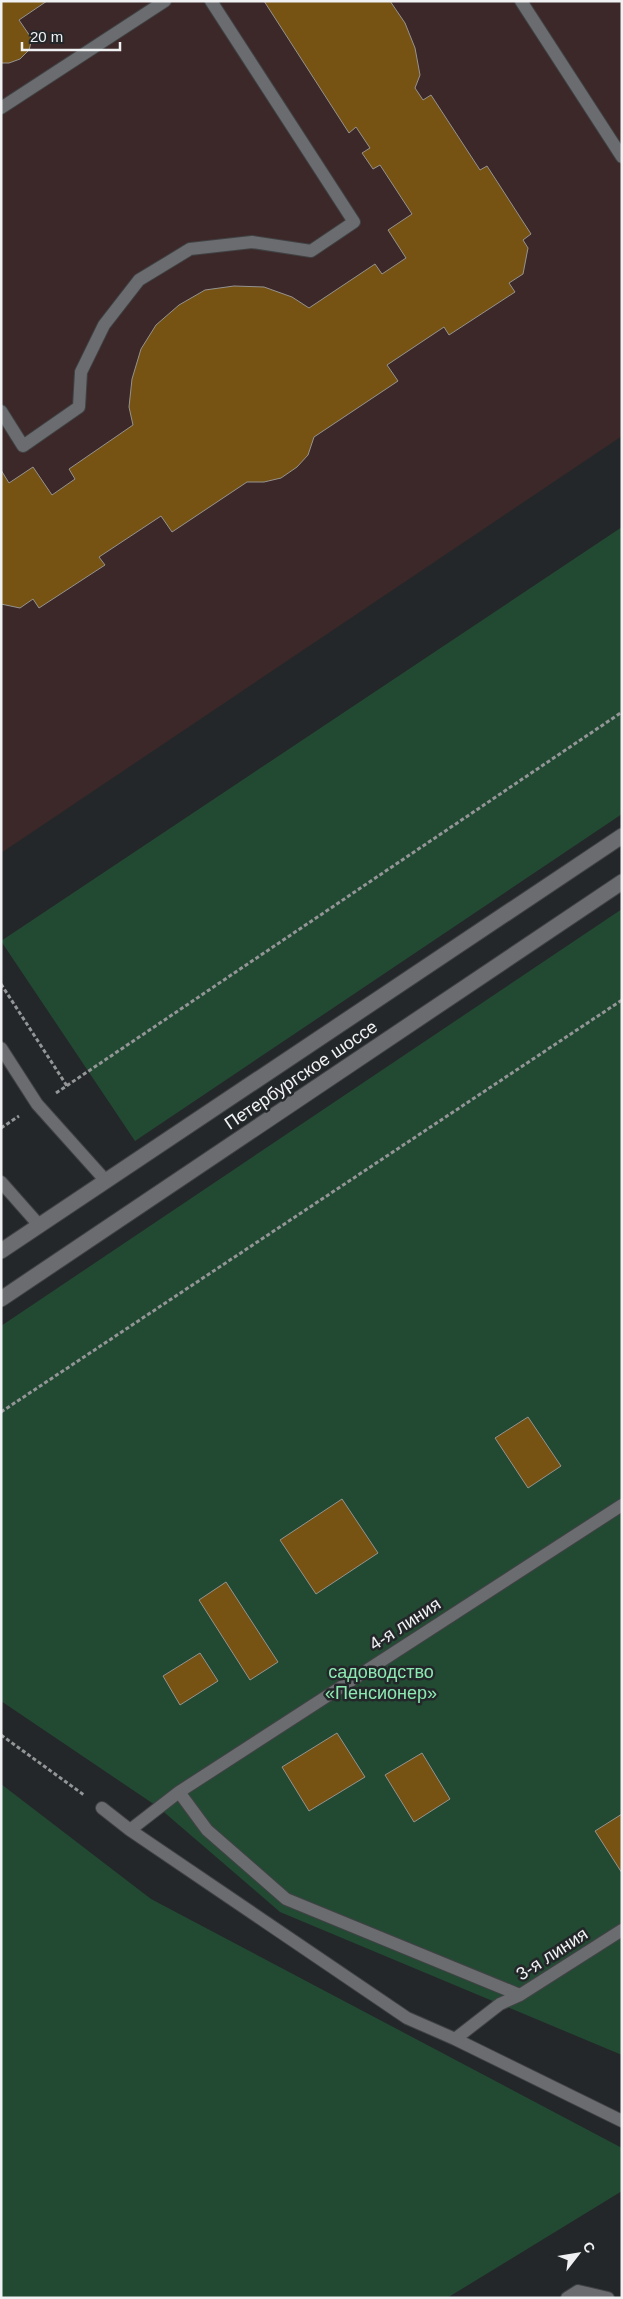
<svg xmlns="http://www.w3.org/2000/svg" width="623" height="2299" font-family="Arial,sans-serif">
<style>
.education{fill:#3c2828}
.green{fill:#224a33}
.building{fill:#765213;stroke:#959390}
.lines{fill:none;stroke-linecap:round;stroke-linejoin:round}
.lane-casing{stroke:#404244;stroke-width:14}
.secondary-casing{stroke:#404244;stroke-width:17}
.path{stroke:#939597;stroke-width:3;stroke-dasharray:4 2.5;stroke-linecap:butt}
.lane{stroke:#6a6c6f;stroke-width:12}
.secondary{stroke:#6a6c6f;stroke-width:15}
.labels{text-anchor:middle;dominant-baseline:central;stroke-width:5;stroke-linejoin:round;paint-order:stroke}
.street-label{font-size:18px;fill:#f0f1f3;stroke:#242729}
.park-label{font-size:18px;fill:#8ce9b2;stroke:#242729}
</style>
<rect width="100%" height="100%" fill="#242729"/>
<!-- education -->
<path class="education" d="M1,1H622V436L1,853Z"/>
<!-- green -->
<path class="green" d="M622,527V814L135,1141L1,941Z
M622,909V2055L280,1912L158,1807L1,1701V1326Z
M1,1784L151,1899L622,2148V2191L447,2298H1Z"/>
<!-- building -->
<path class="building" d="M1,1H47L19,20L32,39L29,50L20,59L9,63H1Z
M264,1H390L405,23L415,48L420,75L415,88L423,100L431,95L480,170L487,166L531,234L523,240L528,248L523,274L509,283L515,292L449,335L444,327L387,365L398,381L314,437L308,455L297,467L281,478L264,482H247L172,532L161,516L99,557L105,565L39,608L33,599L20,608L1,604V470L9,483L33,467L52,495L75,479L69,469L133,425L129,407L132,379L141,349L156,325L179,305L205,290L234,286L264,287L292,297L309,308L375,264L382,274L406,258L388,230L412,214L380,165L373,169L362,153L370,148L356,127L349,133Z
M528,1417L561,1466L528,1488L495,1438Z
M342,1499L378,1553L316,1594L280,1540Z
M226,1582L278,1662L250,1680L199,1600Z
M200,1653L218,1681L180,1705L163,1676Z
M337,1733L365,1777L309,1811L282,1767Z
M422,1753L450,1799L414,1822L385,1775Z
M622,1814V1873L595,1831Z"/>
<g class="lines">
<defs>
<path id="lane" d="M521,1L622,157
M1,108L165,1
M1,411L23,446L79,407L81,372L104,325L139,280L190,249L252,242L311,251L354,222L211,1
M1,1048L37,1104L106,1181
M1,1182L39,1225
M179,1792L207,1830L286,1899L520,1995
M102,1808L130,1830L407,2018L455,2039L622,2121
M130,1830L179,1792L622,1505
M455,2039L500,2004L520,1995L622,1930
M567,2298L578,2291L608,2298"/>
<path id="secondary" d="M1,1251L622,836
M1,1299L622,882"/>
</defs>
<!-- lane casing -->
<use href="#lane" class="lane-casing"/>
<!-- secondary casing -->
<use href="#secondary" class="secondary-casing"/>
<!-- path -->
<path class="path" d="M1,984L67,1086
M56,1093L622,712
M1,1128L19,1116
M1,1412L622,1000
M1,1735L84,1795"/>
<!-- lane -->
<use href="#lane" class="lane"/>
<!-- secondary -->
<use href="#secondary" class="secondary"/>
</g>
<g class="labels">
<!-- street labels -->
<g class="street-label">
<text transform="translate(301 1075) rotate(-34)">Петербургское шоссе</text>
<text transform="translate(405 1624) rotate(-33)">4-я линия</text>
<text transform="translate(552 1954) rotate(-33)">3-я линия</text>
</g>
<!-- park labels -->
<g class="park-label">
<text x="381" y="1672">садоводство<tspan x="381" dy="21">«Пенсионер»</tspan></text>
</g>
</g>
<!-- border -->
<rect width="623" height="2299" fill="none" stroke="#f0f1f3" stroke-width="5"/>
<!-- north arrow -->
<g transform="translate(578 2254) rotate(59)" stroke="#242729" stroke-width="4" paint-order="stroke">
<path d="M0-4L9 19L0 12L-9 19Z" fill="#f0f1f3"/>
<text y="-8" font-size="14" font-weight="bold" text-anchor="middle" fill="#f0f1f3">С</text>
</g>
<!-- scale -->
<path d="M22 42v8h98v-8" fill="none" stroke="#f0f1f3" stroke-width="2.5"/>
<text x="30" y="42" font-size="15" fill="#f0f1f3" stroke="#242729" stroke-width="4" paint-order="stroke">20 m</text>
</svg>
